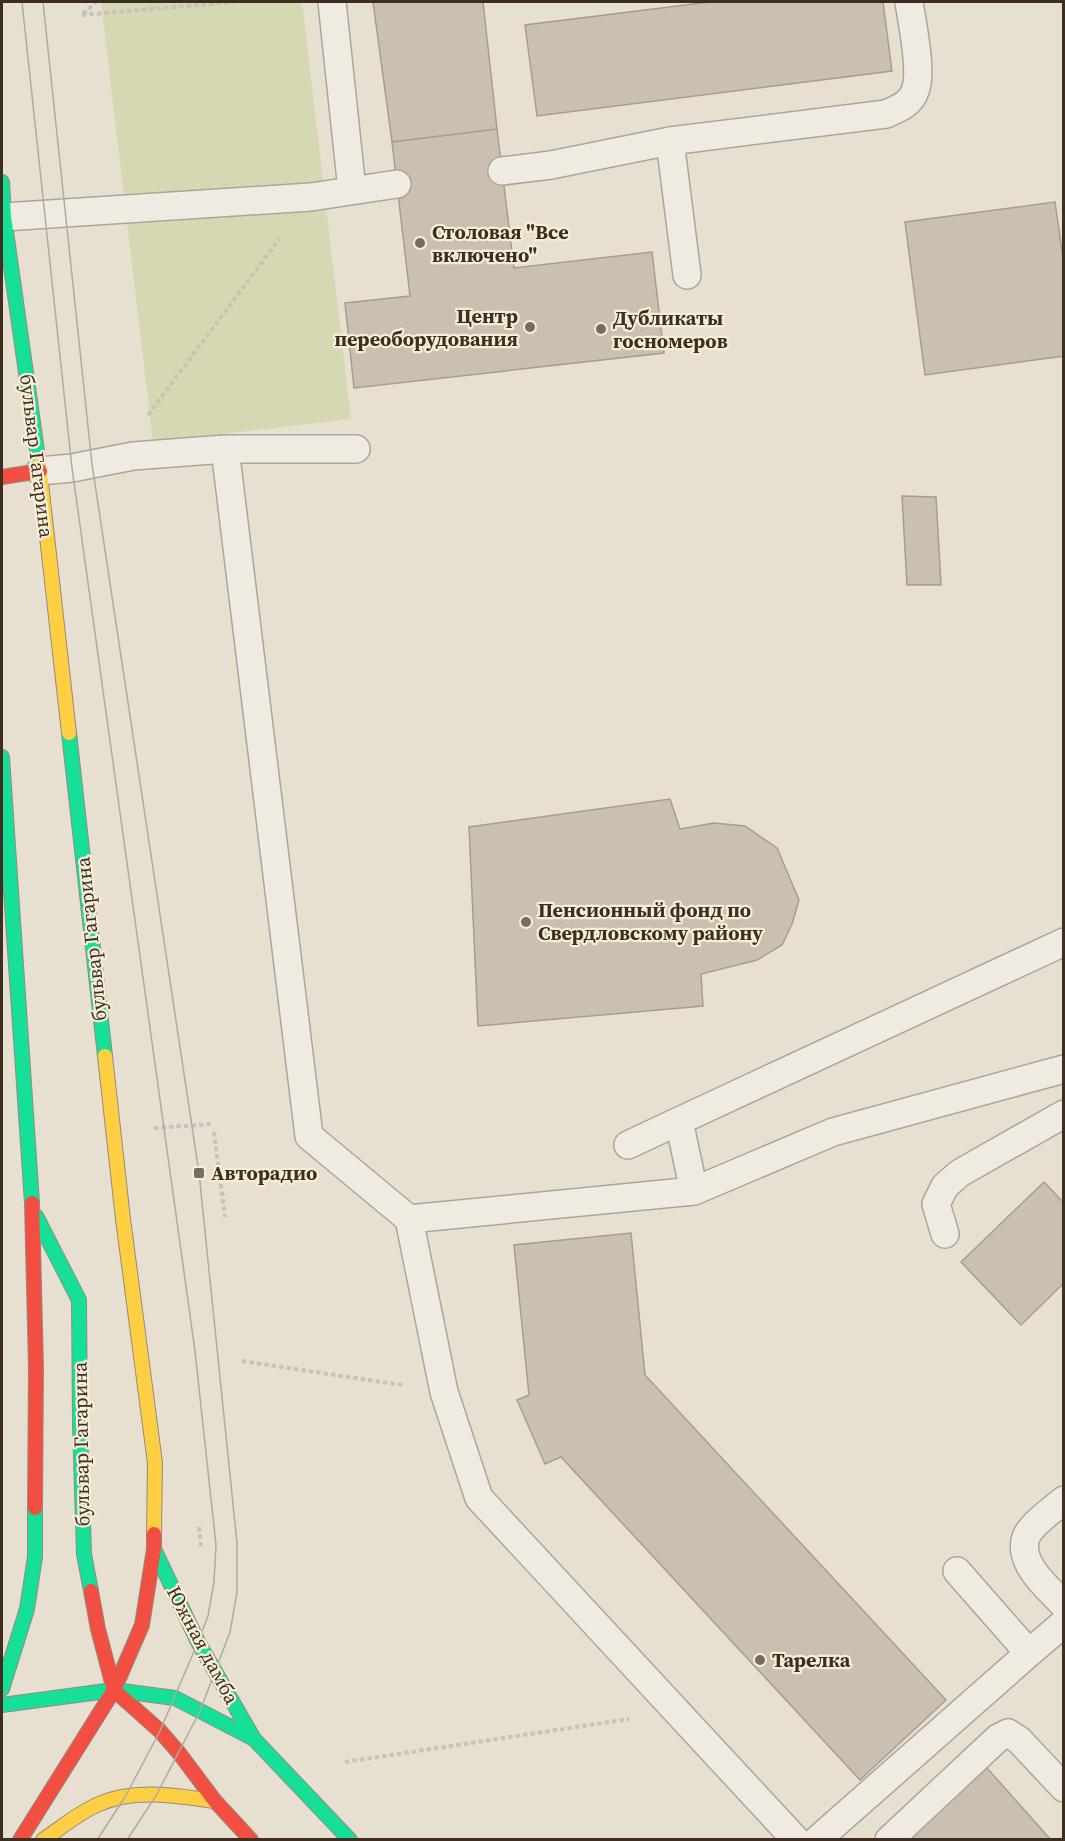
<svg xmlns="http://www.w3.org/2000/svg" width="1065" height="1841" font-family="'Source Serif 4',serif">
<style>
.green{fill:#d6d7b3}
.building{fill:#cbbfb2;stroke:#a89c90;stroke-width:1.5}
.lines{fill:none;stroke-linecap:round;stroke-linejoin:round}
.lane-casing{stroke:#ada599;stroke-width:30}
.fast-casing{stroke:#928b80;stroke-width:16}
.slow-casing{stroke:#928b80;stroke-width:16}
.jam-casing{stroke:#928b80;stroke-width:16}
.path{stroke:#c8c2b9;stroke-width:4;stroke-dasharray:4.5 3;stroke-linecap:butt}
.lane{stroke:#efebe3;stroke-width:27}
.fast{stroke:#16e098;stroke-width:14}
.slow{stroke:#ffcf43;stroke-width:14}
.jam{stroke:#f24e42;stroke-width:14}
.tram{stroke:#afaaa2;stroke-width:1.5}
.poi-dot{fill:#786c5e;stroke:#f7eed8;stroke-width:2}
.labels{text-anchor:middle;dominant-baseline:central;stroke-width:4.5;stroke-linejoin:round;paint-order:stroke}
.poi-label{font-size:20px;font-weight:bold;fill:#3d2e20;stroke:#f7eed8;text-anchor:start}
.street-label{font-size:20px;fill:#3d2e20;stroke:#f7eed8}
</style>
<rect width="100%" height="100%" fill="#e7e0d1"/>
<!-- green -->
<path class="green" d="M101,2H302L351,419L153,442Z"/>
<!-- building -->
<path class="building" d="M373,2H483L497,129L392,142Z
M709,2H883L892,71L537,116L525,25Z
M497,129L514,268L652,252L664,353L354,388L345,303L410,296L392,142Z
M1055,202L1064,265V356L925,375L905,222Z
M902,496L936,497L941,585H907Z
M670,799L680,829L714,823L745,826L777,848L799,900L792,924L782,945L757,960L701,974L703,1006L478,1026L469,827Z
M1044,1182L1064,1203V1283L1021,1325L961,1262Z
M631,1233L645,1375L946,1700L860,1780L561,1457L545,1464L517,1400L529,1395L514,1245Z
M987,1768L1051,1840H906Z"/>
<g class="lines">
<defs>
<path id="lane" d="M332,2L352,190
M502,171L551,165L670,141
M4,217L311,197L397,184
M687,275L670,141L886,114C897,109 911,104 915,91C923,72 912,23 909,2
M225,449L309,1136L409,1219L444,1392L479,1498L796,1840
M40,471L72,468L133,456L225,449H356
M628,1145L679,1121
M694,1191L679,1121L1064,942
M409,1219L694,1191L833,1132L1064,1069
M945,1234L936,1204L945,1186L960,1173L1064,1114
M1064,1500C1053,1509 1031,1525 1026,1537C1017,1563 1048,1588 1064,1605
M1029,1653L1064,1623
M817,1840L1029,1653L957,1571
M889,1840L998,1738L1008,1733L1019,1740L1064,1788"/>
<path id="fast" d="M2,182L4,217L39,465
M69,733L105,1056
M2,757L32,1203
M36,1216L79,1300L80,1425L84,1554L91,1591
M154,1549L198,1642L254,1739L350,1840
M2,1689L27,1609L35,1557V1508
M2,1705L114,1690L175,1698L254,1739"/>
<path id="slow" d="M39,465L69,733
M105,1056L123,1219L155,1463L154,1534
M43,1840C61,1828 78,1813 99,1804C135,1788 177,1796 215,1801"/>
<path id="jam" d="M2,477L40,471
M32,1203L36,1368L35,1508
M91,1591L98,1629L114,1690L160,1731L179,1753L215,1801L251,1840
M20,1840L114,1690L142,1625L154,1549V1534"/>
</defs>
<!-- lane casing -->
<use href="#lane" class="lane-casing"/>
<!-- fast casing -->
<use href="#fast" class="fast-casing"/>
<!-- slow casing -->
<use href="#slow" class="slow-casing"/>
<!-- jam casing -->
<use href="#jam" class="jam-casing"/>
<!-- path -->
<path class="path" d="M83,14L96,2
M82,15L234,2
M148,415L280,238
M154,1128L213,1124
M214,1132L225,1217
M242,1361L402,1385
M199,1527L201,1546
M345,1762L629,1719"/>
<!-- lane -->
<use href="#lane" class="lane"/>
<!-- fast -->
<use href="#fast" class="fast"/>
<!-- slow -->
<use href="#slow" class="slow"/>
<!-- jam -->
<use href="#jam" class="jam"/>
<!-- tram -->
<path class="tram" d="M22,2L72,468L195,1351L216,1545L214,1582L208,1616L198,1642L160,1731L125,1797L97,1840
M43,2L92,464L199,1173L237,1543V1592L230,1632L200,1711L157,1794L127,1840"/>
</g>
<!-- markers -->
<g class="poi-dot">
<circle cx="420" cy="243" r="6"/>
<circle cx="530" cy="327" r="6"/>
<circle cx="601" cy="329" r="6"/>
<circle cx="526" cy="922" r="6"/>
<rect x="193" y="1167" width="12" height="12" rx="3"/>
<circle cx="760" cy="1660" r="6"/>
</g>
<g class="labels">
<!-- poi labels -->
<g class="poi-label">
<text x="432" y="232">Столовая "Все<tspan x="432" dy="23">включено"</tspan></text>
<text x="518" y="316" text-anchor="end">Центр<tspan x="518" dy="23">переоборудования</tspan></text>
<text x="613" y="318">Дубликаты<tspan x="613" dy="23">госномеров</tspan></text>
<text x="538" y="910">Пенсионный фонд по<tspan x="538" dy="23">Свердловскому району</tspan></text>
<text x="211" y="1173">Авторадио</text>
<text x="772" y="1660">Тарелка</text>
</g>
<!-- street labels -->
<g class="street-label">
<text transform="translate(37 456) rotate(83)">бульвар Гагарина</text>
<text transform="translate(91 939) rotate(-96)">бульвар Гагарина</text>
<text transform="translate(81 1444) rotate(-91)">бульвар Гагарина</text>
<text transform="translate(203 1645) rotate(62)">Южная дамба</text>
</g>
</g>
<!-- border -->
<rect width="1065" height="1841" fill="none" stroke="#3d2e20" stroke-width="6"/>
</svg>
